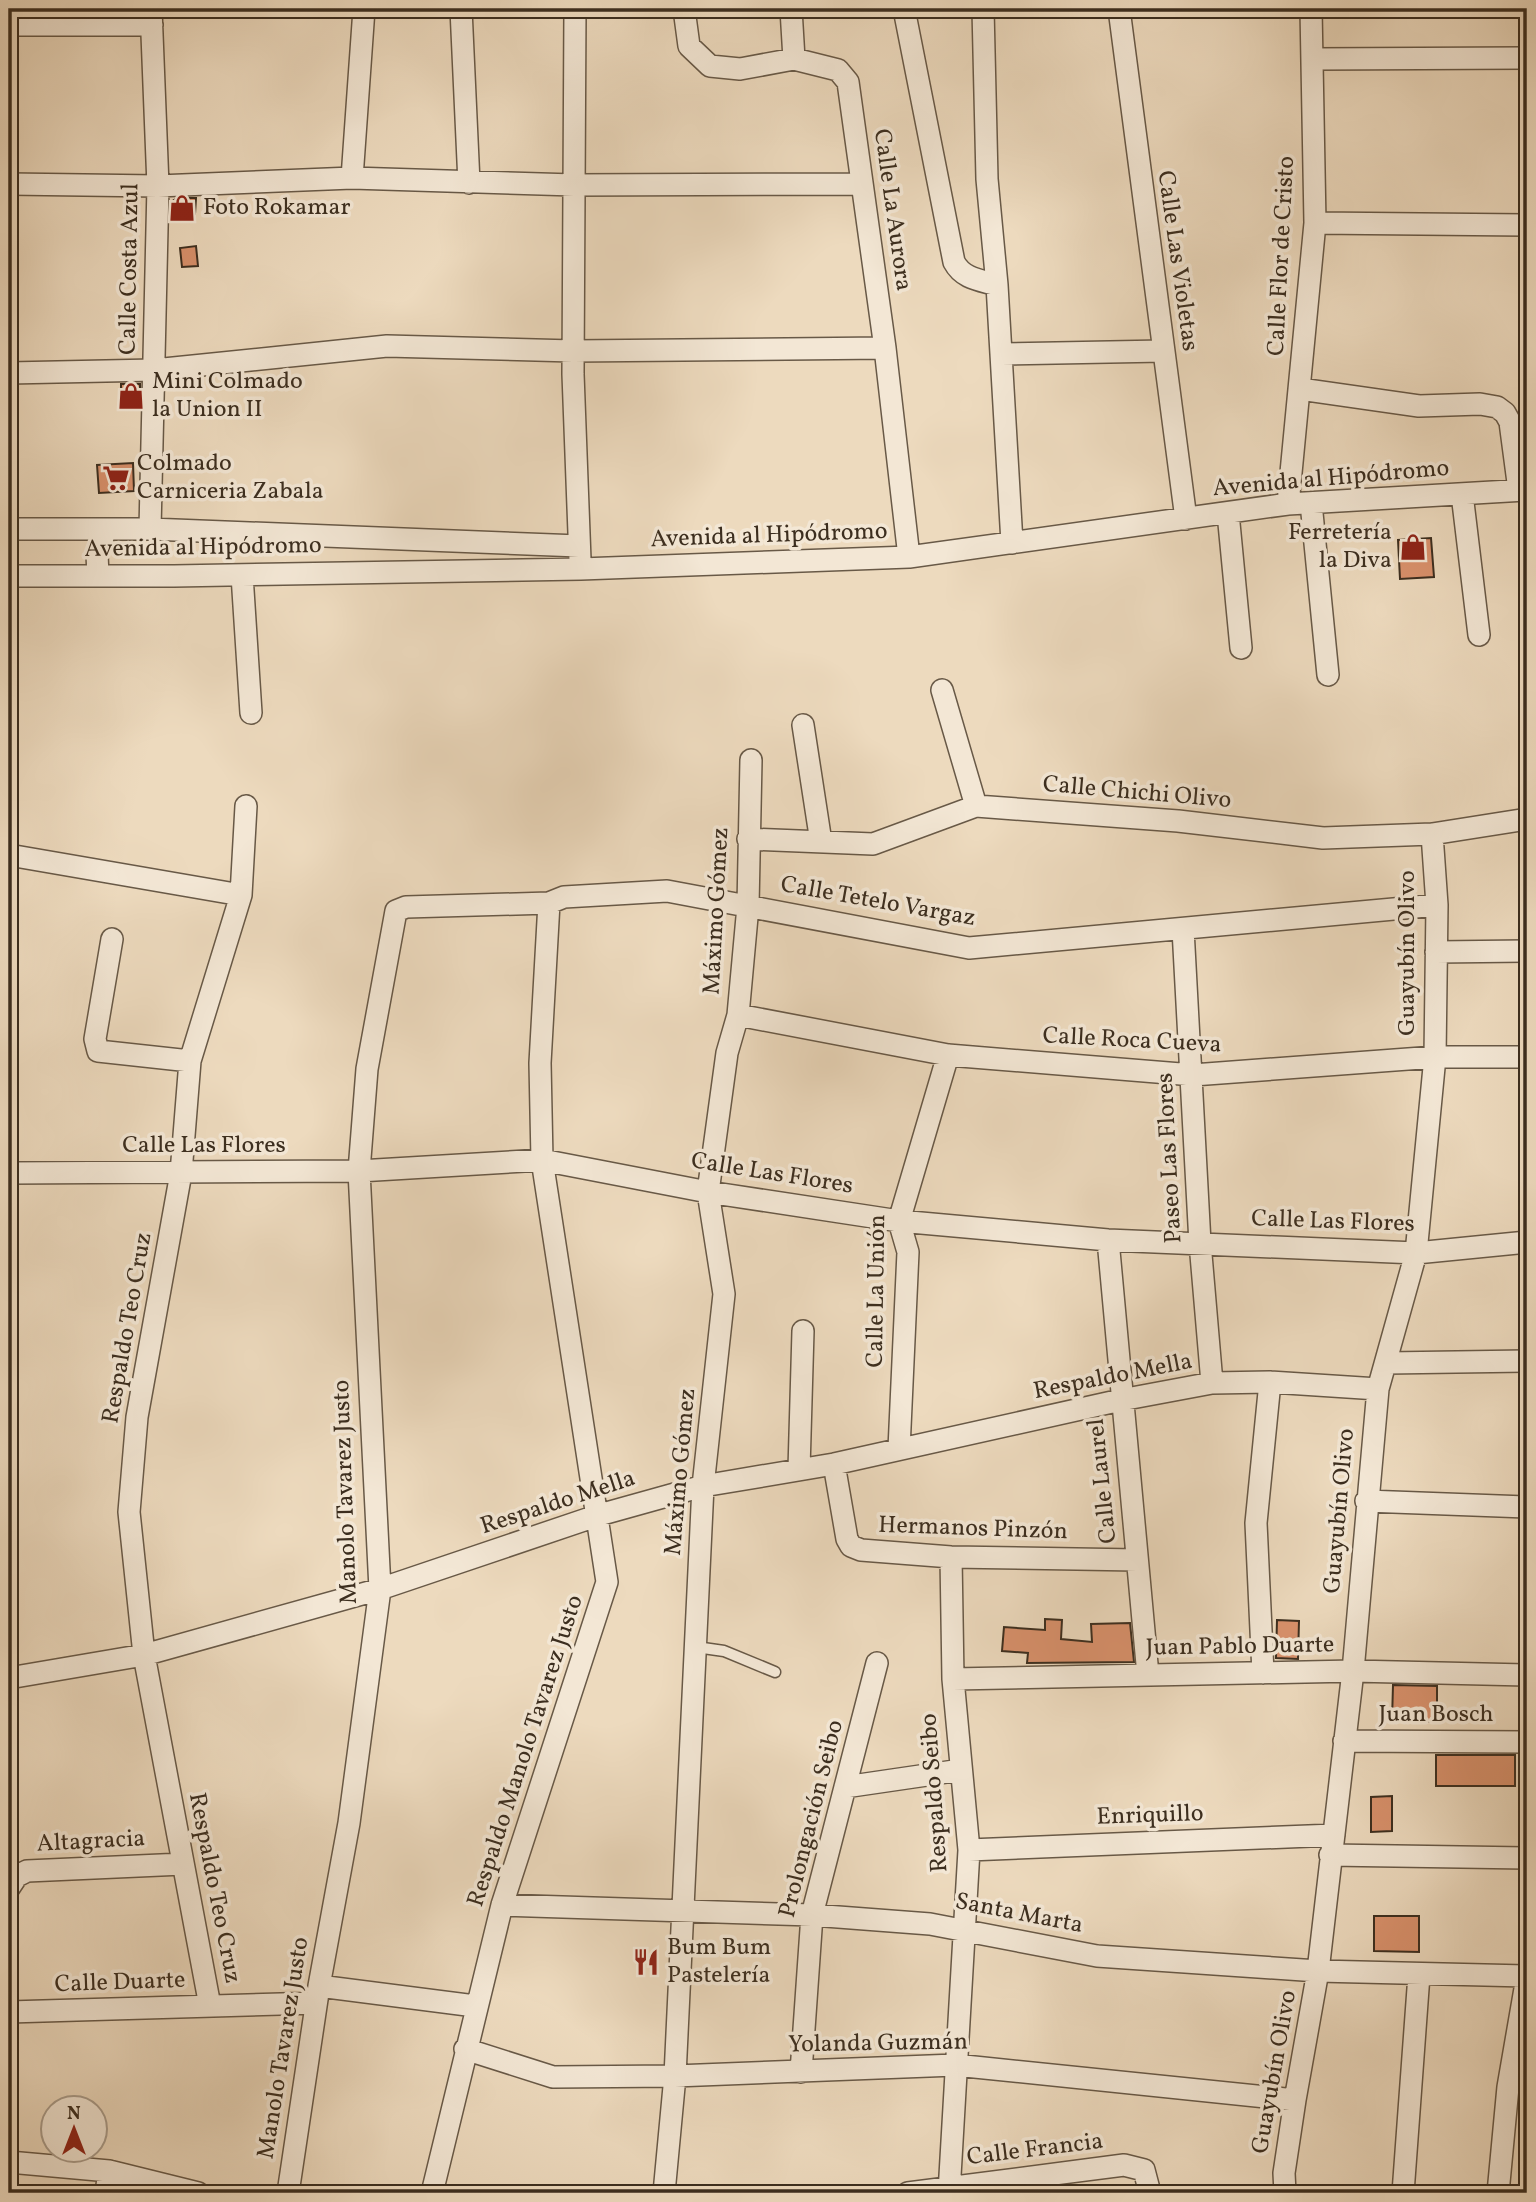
<svg xmlns="http://www.w3.org/2000/svg" width="1536" height="2202" font-family="Vollkorn,serif">
<style>
.building{fill:#d9916c;stroke:#3c2e1f;stroke-width:2}
.lines{fill:none;stroke-linecap:round;stroke-linejoin:round}
.lane-casing{stroke:#685947;stroke-width:13}
.street-casing{stroke:#685947;stroke-width:24}
.lane{stroke:#f3e7d5;stroke-width:10}
.street{stroke:#f3e7d5;stroke-width:21}
.labels{text-anchor:middle;dominant-baseline:central;stroke-width:7;stroke-linejoin:round;paint-order:stroke}
.poi-label{font-size:24px;fill:#3c2e1f;stroke:#f3e7d5;text-anchor:start}
.street-label{font-size:24px;fill:#3c2e1f;stroke:#f3e7d5}
</style>
<rect width="100%" height="100%" fill="#eddabe"/>
<filter id="stains"><feTurbulence type="fractalNoise" baseFrequency=".00286" numOctaves="4"/><feColorMatrix values="0 0 0 0 .2 0 0 0 0 .09 0 0 0 0 .02 0 0 0 .5 -.17"/></filter>
<radialGradient id="worn" r=".72"><stop offset=".6" stop-color="#630" stop-opacity="0"/><stop offset="1" stop-color="#630" stop-opacity=".3"/></radialGradient>
<!-- building -->
<path class="building" d="M177,198H196L195,214L170,215L171,202Z
M196,246L198,266L182,267L180,248Z
M121,384H140V407H121Z
M133,463L134,491L99,493L97,465Z
M1431,538L1434,577L1400,579L1398,540Z
M1045,1619L1062,1620L1061,1639L1092,1642L1091,1624L1130,1623L1134,1662L1027,1663L1028,1653L1002,1651L1004,1627L1045,1630Z
M1277,1620L1299,1621L1298,1659L1276,1658Z
M1393,1685L1437,1686V1722L1392,1721Z
M1436,1755H1515V1786H1436Z
M1392,1796V1831L1371,1832V1797Z
M1374,1916H1419V1952L1374,1951Z"/>
<g class="lines">
<defs>
<path id="lane" d="M696,1647L724,1651L775,1672"/>
<path id="street" d="M461,9L469,183
M575,9L573,374L580,560
M684,9L689,46L710,66L740,69L794,59L838,70L848,82L885,348L909,557
M791,9L794,59
M904,9L954,262C963,279 980,280 997,285L1012,543
M983,9L987,179L997,285
M1119,9L1186,519
M9,25H152
M1314,59L1527,58
M352,178L364,9
M9,184L158,186L352,178L574,185L862,184
M1315,223L1527,225
M1001,354L1163,351
M9,373L154,370L387,346L573,351L885,348
M1300,389L1419,406L1480,404L1497,407L1505,413L1510,422L1519,490
M1462,494L1479,635
M1311,503L1328,675
M1288,504L1315,223L1311,9
M1228,513L1241,648
M9,529H150L579,546
M150,529L158,186L151,9
M242,575L251,713
M9,576H174L581,569L909,557L1288,504L1527,490
M98,576L97,554L106,529
M942,690L976,806
M803,725L821,842
M748,839L873,844L976,806L1178,821L1323,838L1432,834L1527,819
M9,855L241,895
M1183,929L1200,1243L1212,1383
M112,939L95,1039L98,1051L190,1061
M1436,952L1527,951
M738,1015L948,1055L1193,1075L1435,1057H1527
M9,1173L359,1171L542,1160L708,1192L899,1221L1108,1240L1416,1253L1527,1242
M1108,1240L1148,1675
M1387,1363L1527,1361
M899,1449L908,1252L899,1221L948,1055
M834,1464L847,1539L851,1546L861,1550L951,1557L1137,1560
M799,1469L803,1331
M1366,1501L1527,1507
M1263,1673L1256,1523L1270,1382
M9,1678L144,1655L380,1589L599,1515L703,1486L834,1464L1121,1400L1212,1383L1270,1382L1378,1389
M953,1679L1353,1671L1527,1675
M1344,1741L1527,1742
M845,1787L961,1770
M969,1850L1334,1835
M1330,1855L1527,1858
M9,1888L17,1876L27,1871L183,1864
M502,1905L812,1915L930,1924L1097,1956L1318,1971L1527,1976
M319,1986L475,2006
M210,2006L144,1655L129,1512L137,1417L181,1173L190,1061L241,895L246,806
M9,2012L316,2003
M465,2049L553,2077L675,2076L955,2065L1295,2100
M801,2072L812,1915L877,1663
M9,2162L109,2171L198,2193
M106,2193L109,2171
M288,2193L319,1986L349,1823L380,1589L359,1171L367,1069L396,911L406,907L549,903L564,897L667,891L969,948L1437,905
M432,2193L502,1905L607,1582L542,1160L540,1063L549,903
M664,2193L675,2076L703,1486L724,1294L708,1192L727,1053L738,1015L748,906L751,760
M908,2193L1124,2165L1144,2170L1150,2193
M949,2193L969,1850L953,1679L951,1557
M1285,2193L1284,2173L1295,2100L1318,1971L1353,1671L1378,1389L1416,1253L1435,1057L1437,905L1432,834
M1403,2193L1419,1975
M1498,2193L1508,2087L1527,1977"/>
</defs>
<!-- lane casing -->
<use href="#lane" class="lane-casing"/>
<!-- street casing -->
<use href="#street" class="street-casing"/>
<!-- lane -->
<use href="#lane" class="lane"/>
<!-- street -->
<use href="#street" class="street"/>
</g>
<!-- icons -->
<defs>
<symbol id="shop-bare" viewBox="-9 -9 18 18"><path d="M-5-2.5h2.3a2.7 3.5 0 0 1 5.4 0H5L5.5 6h-11ZM-1.5-2.5h3a1.5 2.3 0 0 0-3 0Z" fill="#8f2418" stroke="#f3e7d5" stroke-width="2.5" paint-order="stroke"/></symbol>
<symbol id="supermarket-bare" viewBox="-9 -9 18 18"><path d="M-6-5.5h2.5l.6 2H6L4.5 2H-2.5L-4.4-4H-6ZM-1.5 3.2a1.3 1.3 0 1 0 .1 0ZM3 3.2a1.3 1.3 0 1 0 .1 0Z" fill="#8f2418" stroke="#f3e7d5" stroke-width="2.5" paint-order="stroke"/></symbol>
<symbol id="restaurant-bare" viewBox="-9 -9 18 18"><path d="M-5-6h1v4h1v-4h1v4h1v-4h1v5L-1.5 .5V6h-2V.5L-5-1ZM5-6V6H3V1.5H1.5Q1.5-4 5-6Z" fill="#8f2418" stroke="#f3e7d5" stroke-width="2.5" paint-order="stroke"/></symbol>
</defs>
<g fill-rule="evenodd">
<use href="#shop-bare" x="163" y="189" width="38" height="38"/>
<use href="#shop-bare" x="112" y="377" width="38" height="38"/>
<use href="#supermarket-bare" x="97" y="459" width="38" height="38"/>
<use href="#shop-bare" x="1394" y="528" width="38" height="38"/>
<use href="#restaurant-bare" x="627" y="1943" width="38" height="38"/>
</g>
<g class="labels">
<!-- poi labels -->
<g class="poi-label">
<text x="203" y="208">Foto Rokamar</text>
<text x="152" y="382">Mini Colmado<tspan x="152" dy="28">la Union II</tspan></text>
<text x="137" y="464">Colmado<tspan x="137" dy="28">Carniceria Zabala</tspan></text>
<text x="1392" y="533" text-anchor="end">Ferretería<tspan x="1392" dy="28">la Diva</tspan></text>
<text x="667" y="1948">Bum Bum<tspan x="667" dy="28">Pastelería</tspan></text>
</g>
<!-- street labels -->
<g class="street-label">
<text transform="translate(892 210) rotate(82)">Calle La Aurora</text>
<text transform="translate(1282 256) rotate(-87)">Calle Flor de Cristo</text>
<text transform="translate(1177 261) rotate(82)">Calle Las Violetas</text>
<text transform="translate(130 269) rotate(-89)">Calle Costa Azul</text>
<text transform="translate(1331 479) rotate(-5)">Avenida al Hipódromo</text>
<text transform="translate(769 536) rotate(-2)">Avenida al Hipódromo</text>
<text transform="translate(203 548) rotate(-1)">Avenida al Hipódromo</text>
<text transform="translate(1137 793) rotate(5)">Calle Chichi Olivo</text>
<text transform="translate(878 902) rotate(10)">Calle Tetelo Vargaz</text>
<text transform="translate(717 911) rotate(-87)">Máximo Gómez</text>
<text transform="translate(1408 953) rotate(-90)">Guayubín Olivo</text>
<text transform="translate(1132 1041) rotate(3)">Calle Roca Cueva</text>
<text x="204" y="1146">Calle Las Flores</text>
<text transform="translate(1170 1158) rotate(-93)">Paseo Las Flores</text>
<text transform="translate(772 1174) rotate(9)">Calle Las Flores</text>
<text transform="translate(1333 1222) rotate(2)">Calle Las Flores</text>
<text transform="translate(877 1291) rotate(-89)">Calle La Unión</text>
<text transform="translate(128 1328) rotate(-80)">Respaldo Teo Cruz</text>
<text transform="translate(1113 1377) rotate(-11)">Respaldo Mella</text>
<text transform="translate(681 1472) rotate(-85)">Máximo Gómez</text>
<text transform="translate(1103 1481) rotate(-96)">Calle Laurel</text>
<text transform="translate(346 1492) rotate(-92)">Manolo Tavarez Justo</text>
<text transform="translate(558 1503) rotate(-18)">Respaldo Mella</text>
<text transform="translate(1340 1511) rotate(-85)">Guayubín Olivo</text>
<text transform="translate(973 1529) rotate(2)">Hermanos Pinzón</text>
<text transform="translate(1240 1647) rotate(-1)">Juan Pablo Duarte</text>
<text x="1436" y="1715">Juan Bosch</text>
<text transform="translate(526 1751) rotate(-72)">Respaldo Manolo Tavarez Justo</text>
<text transform="translate(935 1793) rotate(-94)">Respaldo Seibo</text>
<text transform="translate(1150 1816) rotate(-2)">Enriquillo</text>
<text transform="translate(812 1819) rotate(-76)">Prolongación Seibo</text>
<text transform="translate(91 1842) rotate(-3)">Altagracia</text>
<text transform="translate(214 1888) rotate(79)">Respaldo Teo Cruz</text>
<text transform="translate(1019 1914) rotate(11)">Santa Marta</text>
<text transform="translate(120 1983) rotate(-2)">Calle Duarte</text>
<text transform="translate(878 2044) rotate(-1)">Yolanda Guzmán</text>
<text transform="translate(284 2048) rotate(-81)">Manolo Tavarez Justo</text>
<text transform="translate(1275 2072) rotate(-80)">Guayubín Olivo</text>
<text transform="translate(1035 2150) rotate(-7)">Calle Francia</text>
</g>
</g>
<!-- margin -->
<rect width="1536" height="2202" fill="none" stroke="#eddabe" stroke-width="35"/>
<rect x="10" y="10" width="1515" height="2181" fill="none" stroke="#3c2e1f" stroke-width="3.5"/>
<rect x="18" y="18" width="1501" height="2167" fill="none" stroke="#3c2e1f" stroke-width="2"/>
<!-- north arrow -->
<g transform="translate(74 2129)"><circle r="33" fill="#f3e7d5" stroke="#aa9d8c" stroke-width="2"/>
<path d="M0-5L12 26L0 18L-12 26Z" fill="#8f2418"/>
<text y="-10" font-size="19" font-weight="bold" text-anchor="middle" fill="#3c2e1f">N</text>
</g>
<rect width="100%" height="100%" filter="url(#stains)"/>
<rect width="100%" height="100%" fill="url(#worn)"/>
</svg>
